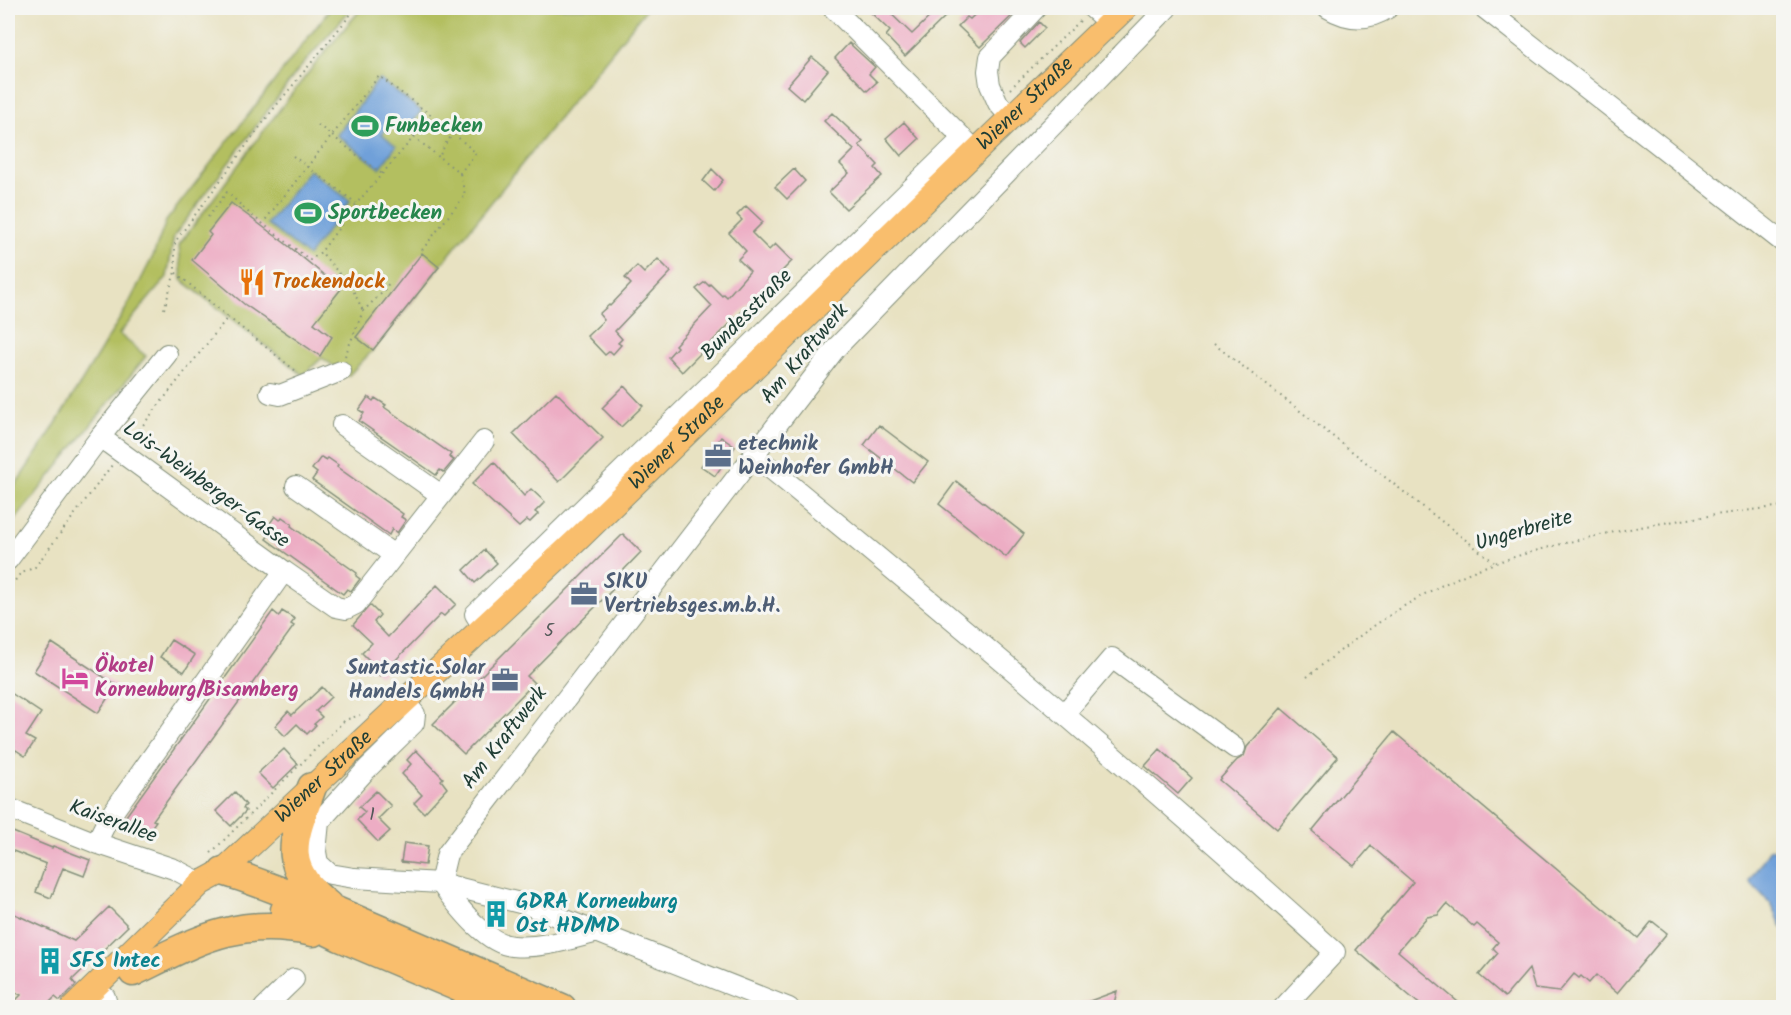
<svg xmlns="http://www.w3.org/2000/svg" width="1791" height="1015" font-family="Kalam,sans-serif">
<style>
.green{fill:#b3bf60;stroke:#697e4a;stroke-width:1.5}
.water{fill:#6fa0d9;stroke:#476e86;stroke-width:1.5}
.building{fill:#edadc4}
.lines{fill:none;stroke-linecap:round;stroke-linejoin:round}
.minor-casing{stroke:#84907b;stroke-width:22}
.major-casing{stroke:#84907b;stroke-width:26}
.highway-casing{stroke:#84907b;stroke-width:31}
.path{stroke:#84907b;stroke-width:2;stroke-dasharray:1.5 4.5;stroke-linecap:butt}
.minor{stroke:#fff;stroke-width:20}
.major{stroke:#f9be6d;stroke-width:24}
.highway{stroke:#f9be6d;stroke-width:28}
.labels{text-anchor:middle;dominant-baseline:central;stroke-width:6;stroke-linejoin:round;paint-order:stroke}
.number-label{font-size:18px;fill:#525958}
.street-label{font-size:21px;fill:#1f3d34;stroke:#f6f6f2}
.leisure-label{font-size:21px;font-weight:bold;fill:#27864d;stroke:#f6f6f2;text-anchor:start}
.food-label{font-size:21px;font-weight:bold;fill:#c56008;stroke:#f6f6f2;text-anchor:start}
.service-label{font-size:21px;font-weight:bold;fill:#4e5e75;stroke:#f6f6f2;text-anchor:start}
.hotel-label{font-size:21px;font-weight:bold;fill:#b23c85;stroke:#f6f6f2;text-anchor:start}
.culture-label{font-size:21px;font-weight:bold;fill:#0d838f;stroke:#f6f6f2;text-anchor:start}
</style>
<rect width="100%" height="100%" fill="#f6f6f2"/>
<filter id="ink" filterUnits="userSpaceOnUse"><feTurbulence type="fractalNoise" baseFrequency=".0167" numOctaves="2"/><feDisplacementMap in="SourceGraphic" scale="12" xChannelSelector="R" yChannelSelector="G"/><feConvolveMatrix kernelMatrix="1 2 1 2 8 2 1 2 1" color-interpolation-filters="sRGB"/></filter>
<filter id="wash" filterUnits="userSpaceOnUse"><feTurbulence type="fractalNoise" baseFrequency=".008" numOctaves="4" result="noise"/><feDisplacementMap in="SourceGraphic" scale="24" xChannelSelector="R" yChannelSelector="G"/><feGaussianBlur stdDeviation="1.35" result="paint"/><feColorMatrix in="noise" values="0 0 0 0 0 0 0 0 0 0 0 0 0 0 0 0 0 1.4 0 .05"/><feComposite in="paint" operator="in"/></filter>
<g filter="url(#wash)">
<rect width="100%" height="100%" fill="#e8e2c2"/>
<!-- green -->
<path class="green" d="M331,8H352L298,70L174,236L167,277L119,334L146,356L8,529V496L52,430L127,307L153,256L166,221Z
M362,8H647L373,350L348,376L322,358L303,375L182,280L179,245C239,165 297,82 362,8Z"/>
<!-- water -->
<path class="water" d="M379,79L421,111L406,132L392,121L382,134L396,146L380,168L337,135Z
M309,170L350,201L308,256L267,224Z
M1770,849H1783V929L1771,904L1749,881Z"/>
<g id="blocks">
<!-- building -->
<path class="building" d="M866,8H885L912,34L939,8H954L905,56L886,36L890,31Z
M982,8H1020L980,47L958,26L967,17L970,19Z
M1039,22L1045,28L1025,48L1020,43Z
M849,43L875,67L869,74L877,82L867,91L835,58Z
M812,57L828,70L803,100L787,86Z
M832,113L863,142L859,145L878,165L875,168L882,176L846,209L829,192L849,173L840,164L854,150L824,121Z
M904,122L919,139L901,156L886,138Z
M712,169L723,180L714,191L703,181Z
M794,169L805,181L787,199L775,187Z
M231,203L286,244L341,289L314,323L332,337L320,356L244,304L192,260L211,235L208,232Z
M746,206L763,222L752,233L769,250L775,244L792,261L682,372L668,357L677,347L675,345L712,306L696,289L705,282L709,286L710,284L722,296L724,294L727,297L750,271L738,259L746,251L729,233L742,220L737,215Z
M422,253L439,267L373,350L356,337Z
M658,259L671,272L615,331L622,339L618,343L621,345L613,354L610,351L605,355L587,336L604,320L599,314L609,305L610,306L631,284L625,278L637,266L644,273Z
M624,386L643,406L621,427L602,408Z
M556,392L603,438L559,482L513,434Z
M368,397L373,401L375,398L386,405L384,407L451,454L449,457L454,460L444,472L440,470L436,475L359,421L364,413L359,410Z
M879,425L928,462L912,482L864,445Z
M721,437L735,447L715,476L701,466Z
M321,457L326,460L328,458L338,465L337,467L403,514L401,517L406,520L397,533L392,529L389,535L312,480L317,473L312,469Z
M494,462L524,496L531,489L545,502L535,512L538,514L530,522L527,520L519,527L472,484Z
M956,481L1024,534L1006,557L939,504Z
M275,516L280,520L282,517L292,524L291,526L357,573L356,576L360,579L351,591L347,589L343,594L266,539L271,532L266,529Z
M623,534L641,552L613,581L617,585L527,676L534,683L464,754L433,724Z
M485,550L497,563L475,583L464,570Z
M437,585L456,604L444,616L441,614L380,676L371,666L373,664L362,653L372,643L353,625L370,605L380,615L374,622L388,637Z
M273,611L279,616L282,611L295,619L291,624L294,626L153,820L156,821L148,832L145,829L141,835L128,826L132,821L126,816Z
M171,640L195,655L184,672L160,657Z
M52,643L116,685L98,713L34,671Z
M322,687L331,697L316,711L322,717L314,724L316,725L307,734L297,724L285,736L275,726L288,711L292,715Z
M8,691L41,713L26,736L35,741L25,756L16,750L8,764Z
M1281,708L1338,757L1277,829L1219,780L1237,760L1244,756L1247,747Z
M1394,732L1638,938L1652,921L1667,933L1617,993L1596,975L1589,983L1581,976L1579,978L1574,974L1559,992L1535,989L1529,969L1505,997L1479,975L1498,953L1493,948L1498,942L1477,924L1474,927L1447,904L1438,915L1427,917L1398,951L1465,1008H1424L1356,950L1413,882L1371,846L1354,866L1312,831Z
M284,749L298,764L273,788L258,773Z
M1160,749L1192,778L1178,794L1145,766Z
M416,750L443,778L441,780L447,788L424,813L414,803L422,795L402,774L411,764L407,760Z
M376,791L391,806L378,819L390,831L378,842L357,820L365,812L359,807Z
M235,792L246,805L243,808L246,811L231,826L216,811Z
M8,830L52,848L53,846L90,860L84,876L63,868L51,898L36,892L46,864L8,849Z
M404,843L428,846L425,865L401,862Z
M109,907L128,926L72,980L76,985L60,1001L55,997L44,1008H8L21,995L8,989V911L74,941Z
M1117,991L1113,1008H1076V1006Z"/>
</g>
</g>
<g filter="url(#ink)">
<use href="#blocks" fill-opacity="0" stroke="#84907b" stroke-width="1.5"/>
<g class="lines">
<defs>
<path id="minor" d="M833,8L971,146
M1092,8L1109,23
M1328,8C1348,20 1368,21 1388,8
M1484,8L1784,243
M1010,117L998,103L990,85L988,71L990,57L1036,8
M270,393L280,395L341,371
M342,425L441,495
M754,455C951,616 1146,781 1335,952L1283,1008
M296,486L394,555
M8,560L100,437L167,354
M284,571L336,607L346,609L356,604L484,441
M483,627L475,614L963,138
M404,701L415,714L414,723L366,770L319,822L316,852L318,863L330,874L354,878L440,883L528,905L789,1008
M1064,714L1112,658L1235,748
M8,808L96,843L174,869L201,883
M96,843L108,819L284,571L100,437
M440,883L447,854L836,348L1167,8
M440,883C456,903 484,943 512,946C541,949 570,939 598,932
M105,997L108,1008
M264,1008L294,979"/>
<g id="major">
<path id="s1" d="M73,1008L201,883L223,871L578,539L976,151L1125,8"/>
</g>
<path id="highway" d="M312,787C294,838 278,865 328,905
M223,871C261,882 296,899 334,910L562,1008
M285,910L340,937L508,1008
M133,972C199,940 237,916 313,932"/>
</defs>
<!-- minor casing -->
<use href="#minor" class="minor-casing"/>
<!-- major casing -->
<use href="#major" class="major-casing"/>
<!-- highway casing -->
<use href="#highway" class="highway-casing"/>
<!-- path -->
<path class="path" d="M1010,89L1081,20
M318,125L382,174
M454,134L476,153L460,173L439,157L447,141Z
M414,137L439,157
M293,156L356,203
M208,217L227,192L250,214L310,260L321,252L353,290L363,311
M262,224L379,76L432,116L357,203L321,252
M422,250L465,195L460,173
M164,309L175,272V242L271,112L356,8
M228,317L296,371
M1214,344L1494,562
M345,356L363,311L384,291L390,281
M132,439L228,317L175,272
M8,590L20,574L35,567L112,465
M1307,677C1352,641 1398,605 1451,581C1481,566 1513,557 1546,548C1624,527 1703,516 1784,506
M211,853L345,720L360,715"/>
<!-- minor -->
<use href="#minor" class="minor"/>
<!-- major -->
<use href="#major" class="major"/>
<!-- highway -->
<use href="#highway" class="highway"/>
</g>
</g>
<!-- icons -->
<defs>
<symbol id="stadium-bare" viewBox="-9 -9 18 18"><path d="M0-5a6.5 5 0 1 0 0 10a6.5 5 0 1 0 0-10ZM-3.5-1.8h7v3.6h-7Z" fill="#2e9e5b" stroke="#f6f6f2" stroke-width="2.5" paint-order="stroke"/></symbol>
<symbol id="restaurant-bare" viewBox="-9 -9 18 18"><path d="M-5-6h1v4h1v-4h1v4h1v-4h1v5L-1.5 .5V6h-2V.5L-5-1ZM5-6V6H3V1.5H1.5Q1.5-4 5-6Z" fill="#e8710a" stroke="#f6f6f2" stroke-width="2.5" paint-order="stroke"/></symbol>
<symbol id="office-bare" viewBox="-9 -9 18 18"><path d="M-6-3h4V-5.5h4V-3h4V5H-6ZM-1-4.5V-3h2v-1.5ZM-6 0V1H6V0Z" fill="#5c6f8a" stroke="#f6f6f2" stroke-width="2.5" paint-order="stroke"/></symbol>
<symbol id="hotel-bare" viewBox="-9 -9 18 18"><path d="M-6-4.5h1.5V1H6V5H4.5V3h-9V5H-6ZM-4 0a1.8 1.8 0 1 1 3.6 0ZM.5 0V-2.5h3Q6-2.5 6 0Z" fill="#d1479c" stroke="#f6f6f2" stroke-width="2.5" paint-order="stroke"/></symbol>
<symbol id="building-bare" viewBox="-9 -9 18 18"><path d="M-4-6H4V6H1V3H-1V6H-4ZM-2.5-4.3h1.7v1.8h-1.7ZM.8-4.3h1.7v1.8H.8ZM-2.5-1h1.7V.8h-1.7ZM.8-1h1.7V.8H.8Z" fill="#0f9aa8" stroke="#f6f6f2" stroke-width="2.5" paint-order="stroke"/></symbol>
</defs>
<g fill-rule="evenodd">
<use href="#stadium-bare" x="346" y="107" width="38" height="38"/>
<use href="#stadium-bare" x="289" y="194" width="38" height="38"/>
<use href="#restaurant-bare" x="233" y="263" width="38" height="38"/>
<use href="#office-bare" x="699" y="437" width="38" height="38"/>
<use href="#office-bare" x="565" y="575" width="38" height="38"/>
<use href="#hotel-bare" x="56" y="659" width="38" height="38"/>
<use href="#office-bare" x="486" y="661" width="38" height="38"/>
<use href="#building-bare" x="477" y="895" width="38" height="38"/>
<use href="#building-bare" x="31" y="942" width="38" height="38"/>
</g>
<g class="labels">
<!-- number labels -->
<g class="number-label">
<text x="549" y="631">5</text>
<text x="372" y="815">1</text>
</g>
<!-- street labels -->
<g class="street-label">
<text stroke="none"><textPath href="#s1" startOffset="1314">Wiener Straße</textPath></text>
<text transform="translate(747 315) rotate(-45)">Bundesstraße</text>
<text transform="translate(805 354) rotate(-50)">Am Kraftwerk</text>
<text stroke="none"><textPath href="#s1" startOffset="828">Wiener Straße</textPath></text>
<text transform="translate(206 485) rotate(36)">Lois-Weinberger-Gasse</text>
<text transform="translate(1524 531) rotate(-16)">Ungerbreite</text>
<text transform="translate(505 738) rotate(-52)">Am Kraftwerk</text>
<text stroke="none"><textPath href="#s1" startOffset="342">Wiener Straße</textPath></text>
<text transform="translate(113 822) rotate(20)">Kaiserallee</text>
</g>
<!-- leisure labels -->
<g class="leisure-label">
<text x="385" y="126">Funbecken</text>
<text x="328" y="213">Sportbecken</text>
</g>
<!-- food labels -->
<g class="food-label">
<text x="272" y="282">Trockendock</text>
</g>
<!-- service labels -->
<g class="service-label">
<text x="738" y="444">etechnik<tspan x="738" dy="24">Weinhofer GmbH</tspan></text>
<text x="604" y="582">SIKU<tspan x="604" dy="24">Vertriebsges.m.b.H.</tspan></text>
<text x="485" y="668" text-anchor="end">Suntastic.Solar<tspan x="485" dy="24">Handels GmbH</tspan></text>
</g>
<!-- hotel labels -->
<g class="hotel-label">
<text x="95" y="666">Ökotel<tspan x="95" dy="24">Korneuburg/Bisamberg</tspan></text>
</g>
<!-- culture labels -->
<g class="culture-label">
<text x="516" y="902">GDRA Korneuburg<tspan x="516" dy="24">Ost HD/MD</tspan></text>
<text x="70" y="961">SFS Intec</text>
</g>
</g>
<!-- margin -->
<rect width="1791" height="1015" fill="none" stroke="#f6f6f2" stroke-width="30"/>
</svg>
